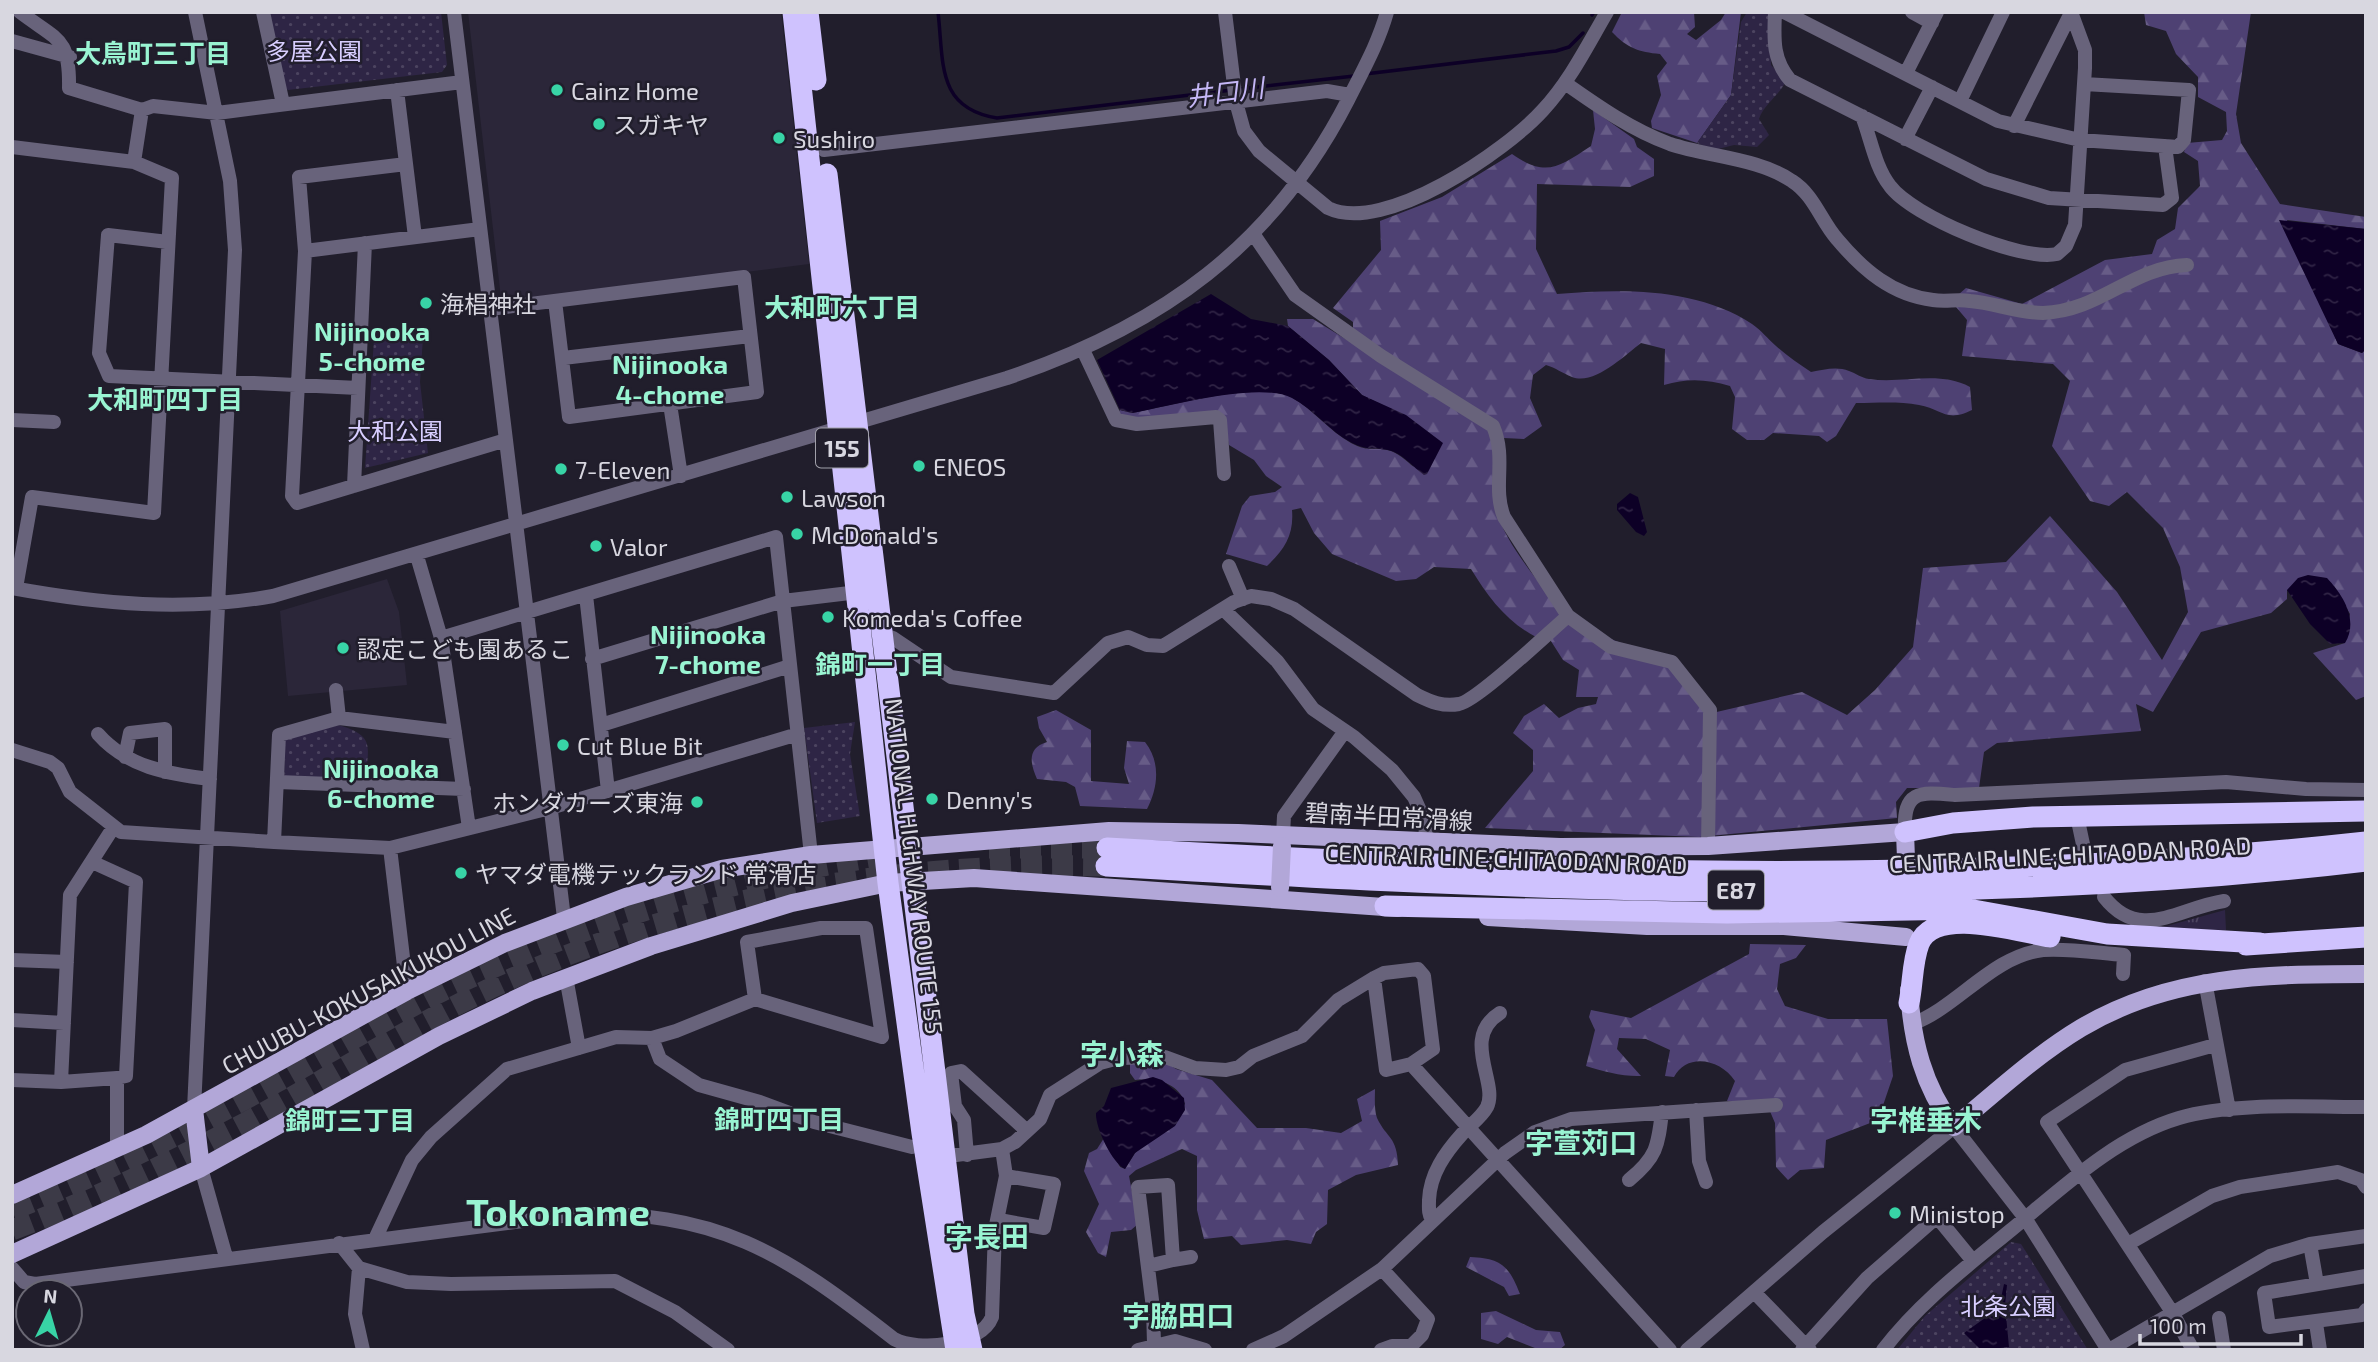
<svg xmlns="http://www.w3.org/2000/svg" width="2378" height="1362" font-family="'Exo 2','Noto Sans JP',sans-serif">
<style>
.built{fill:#2b2639}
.grass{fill:url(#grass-tufts)}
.forest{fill:url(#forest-firs)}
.park{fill:url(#park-dots)}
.water{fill:url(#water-ripples)}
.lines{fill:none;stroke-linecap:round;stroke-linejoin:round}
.stream{stroke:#0d0026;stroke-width:3.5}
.highway-tunnel{stroke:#3c3a47;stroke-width:21;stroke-dasharray:21 10;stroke-linecap:butt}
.minor{stroke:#68637b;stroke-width:14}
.major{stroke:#b2a7d8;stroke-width:18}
.highway{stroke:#cfc2fe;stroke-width:21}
.major-bridge{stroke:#b2a7d8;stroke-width:18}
.poi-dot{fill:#38d4a6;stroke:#211e2c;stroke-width:2.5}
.labels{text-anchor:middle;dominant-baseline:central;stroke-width:5;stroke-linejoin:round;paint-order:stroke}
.shield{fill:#211e2c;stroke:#a1a0aa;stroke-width:2}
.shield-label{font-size:23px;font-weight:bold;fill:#d8d7e0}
.park-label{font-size:24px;fill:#d8ceff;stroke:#211e2c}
.poi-label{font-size:24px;fill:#d8d7e0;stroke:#211e2c;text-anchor:start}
.street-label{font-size:24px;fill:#d8d7e0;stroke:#211e2c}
.neighbourhood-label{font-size:26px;font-weight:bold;fill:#99f4d2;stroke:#211e2c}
.water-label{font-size:26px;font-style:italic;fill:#c5b7f7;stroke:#211e2c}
.quarter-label{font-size:28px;font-weight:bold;fill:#99f4d2;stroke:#211e2c}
.town-label{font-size:38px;font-weight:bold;fill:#99f4d2;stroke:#211e2c}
</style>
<defs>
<pattern id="grass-tufts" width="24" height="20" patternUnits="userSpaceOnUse" patternTransform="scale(1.75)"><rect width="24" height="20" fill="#2e2545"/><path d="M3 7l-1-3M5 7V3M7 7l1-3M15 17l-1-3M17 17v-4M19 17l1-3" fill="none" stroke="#4c4460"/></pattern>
<pattern id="forest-firs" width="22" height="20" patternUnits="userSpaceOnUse" patternTransform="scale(1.75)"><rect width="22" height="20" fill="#4e4173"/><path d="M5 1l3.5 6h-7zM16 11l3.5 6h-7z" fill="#675c87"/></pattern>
<pattern id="park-dots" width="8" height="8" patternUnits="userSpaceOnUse" patternTransform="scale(1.75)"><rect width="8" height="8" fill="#2e2545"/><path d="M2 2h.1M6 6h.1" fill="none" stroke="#4c4460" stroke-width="1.8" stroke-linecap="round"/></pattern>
<pattern id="water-ripples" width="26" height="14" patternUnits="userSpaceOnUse" patternTransform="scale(1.75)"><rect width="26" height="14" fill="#0d0026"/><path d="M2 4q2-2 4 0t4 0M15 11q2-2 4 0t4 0" fill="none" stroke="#302445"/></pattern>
</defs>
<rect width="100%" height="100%" fill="#211e2c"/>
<!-- built -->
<path class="built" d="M468,12H781L809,264L506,302L501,298Z
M387,579L399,612L407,685L288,696L280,611Z"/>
<!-- grass -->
<path class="grass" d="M2225,910L2226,930L2156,929Z"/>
<!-- forest -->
<path class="forest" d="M1622,12H1694L1695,27L1687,34L1696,40L1721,20L1726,12H1741L1731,95L1697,143L1652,128L1651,121L1661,95L1657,76L1667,63L1660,54C1639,52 1627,48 1612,32Z
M2144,12H2251L2236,114L2241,143L2280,204L2366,217V229L2287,220L2338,344L2362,353L2366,349V696L2356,700L2313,653L2345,643L2350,614L2334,586L2287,590V599L2271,613L2201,632L2153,712L2136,704L2141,731L1997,743L1984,752L1979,788H1907L1896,802L1897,818L1699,837L1485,828L1533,771V750L1513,733L1524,716L1544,704L1559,718L1578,708L1596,704L1598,697H1576L1579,670L1563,660L1549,638L1570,622L1674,665L1708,714L1802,692L1847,715L1875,690L1913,647L1923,568L2006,562L2050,516L2117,592L2162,660L2188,612L2180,567L2163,528L2127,492L2109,506L2090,501L2052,446L2070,381L2053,364L1962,356L1967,320L1951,301L1966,288L2022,304L2105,260L2152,254L2157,240L2175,229L2178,208L2200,186L2198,161L2184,152L2187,143L2222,140L2227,131L2226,112L2198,97V77L2176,54L2166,31L2146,25Z
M1593,110L1634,139L1637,147L1654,159V176L1630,187L1537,184L1536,249L1557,294C1621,289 1696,287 1752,324C1761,330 1768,339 1776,346C1787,356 1799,364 1811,372C1824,370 1836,366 1849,371C1856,373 1861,378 1869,379C1903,384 1939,370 1970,387L1972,410C1946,423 1942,409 1919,405C1899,401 1876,403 1856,403L1836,436L1827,442L1819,436L1773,433L1764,440H1747L1732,429L1735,397L1730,386C1707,379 1687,378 1664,385L1665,349L1641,343C1625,355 1594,386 1572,377C1562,373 1556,368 1546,365L1533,375L1530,398L1542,426L1524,439L1504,438L1353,332V322L1333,308L1381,250L1380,221L1442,197L1512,154C1546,178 1559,167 1591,146L1595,129Z
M1287,319H1313L1488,427C1505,457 1487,478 1495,507C1505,545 1540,581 1562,614L1536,637C1507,622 1488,597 1471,569L1434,567L1416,579L1396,581L1332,554L1314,533L1301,508L1292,510C1294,535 1285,549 1267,566L1226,554L1242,506L1250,496L1275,492L1282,487L1266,476L1254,460L1229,445L1222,414L1135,419L1118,414L1120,410L1132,413C1169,406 1258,381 1291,397C1313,409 1329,431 1351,443C1368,452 1371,447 1387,450C1398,452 1406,461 1414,467L1380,404L1362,395L1329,360L1288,326Z
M1056,710L1091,730V781L1129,784L1124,768L1127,741L1145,742C1161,762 1158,788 1147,809L1080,806L1075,787L1066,782L1037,779C1030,763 1027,748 1047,742L1039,728L1037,717Z
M1750,944L1806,945L1796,958L1780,964L1777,989L1785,1006L1828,1019H1887L1893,1076L1878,1120L1826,1140L1824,1168L1800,1170L1788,1180L1776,1167L1775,1123L1766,1102L1727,1101L1735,1081C1721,1059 1687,1052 1674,1077L1665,1076L1670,1050L1646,1039L1619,1038L1617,1049L1641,1076C1625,1077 1601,1071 1586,1066L1595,1030L1589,1017L1591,1010L1631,1018L1749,954Z
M1163,1061L1176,1069L1212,1080L1257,1128H1306L1341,1133L1362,1121L1357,1099L1375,1089C1375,1097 1374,1110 1377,1118C1387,1139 1397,1136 1398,1165L1356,1175L1328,1190L1327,1224L1316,1232L1311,1244L1287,1240L1241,1245L1232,1236L1204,1239L1197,1210V1156L1182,1149L1136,1170L1129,1176L1138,1224L1131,1230L1111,1232L1106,1257L1098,1253L1086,1232L1099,1204L1084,1171L1089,1153L1097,1149L1104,1138L1120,1167L1125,1169L1135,1153L1185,1104C1179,1082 1155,1078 1135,1080L1130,1073V1063Z
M1470,1257C1501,1258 1509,1266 1520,1294L1509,1296L1504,1287L1466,1267Z
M1496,1311L1536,1330L1560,1332L1565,1345L1559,1350H1540L1507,1337L1498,1344L1481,1339V1313Z"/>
<!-- park -->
<path class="park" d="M268,12H441L447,65L442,72L288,90L284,87Z
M1747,12H1769L1771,65L1786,81C1779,96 1764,104 1759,119L1769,135L1757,147L1734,145L1714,150L1697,143L1731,95L1741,22Z
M423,337L420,382L428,453L365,468L374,340Z
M855,722L850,754L860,816L817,823L804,728Z
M339,725C377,737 367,746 366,781L284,779L285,739Z
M2011,1242L2021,1244L2088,1350H1897L1925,1316Z"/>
<!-- water -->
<path class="water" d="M2279,220L2366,229V349L2362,353L2338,344Z
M1211,294L1251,319L1288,326L1329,360L1362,395L1406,415L1443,443L1427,474L1424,475C1413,467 1402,453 1388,450C1374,447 1368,451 1352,443C1330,432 1314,409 1292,398C1259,381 1170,406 1132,413L1120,410L1097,360Z
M1630,493L1638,497L1647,532L1644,536L1636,532L1617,510V504Z
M2308,575L2327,578C2343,595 2359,620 2345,643L2330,644L2310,624L2287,590L2298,578Z
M1153,1077L1162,1080L1184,1098L1185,1110L1175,1126L1135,1153L1125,1169C1112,1163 1095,1127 1096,1113L1104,1106L1111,1088Z
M2004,1284L2007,1285L2005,1305L2009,1347L1981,1350L1964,1333L1999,1308Z"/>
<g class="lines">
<!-- stream -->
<path class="stream" d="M938,12C944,63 936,108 997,118L1232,90
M1592,15L1594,12
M1365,74L1556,51L1569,47L1583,33
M1240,89L1354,76"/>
<!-- highway-tunnel -->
<path class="highway-tunnel" d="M989,848H1107
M12,1210C106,1173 195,1127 284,1078C345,1044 406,1007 470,978C606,916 732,880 880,856
M12,1230C93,1200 171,1162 247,1122C328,1078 406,1029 489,989C685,896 890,862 1106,866"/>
<!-- minor -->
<path class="minor" d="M20,12C58,41 70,37 69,88L142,110L153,106L217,113L462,82
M263,12L283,104
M454,12L564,918
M1225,12L1236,102L1244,131L1259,151L1328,208C1384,235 1506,151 1543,110C1570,81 1587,46 1607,12
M1775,12C1774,38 1772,59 1790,80L1986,179L2049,198L2163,205L2172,198L2165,146
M1784,12L1998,121L2080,140L2178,147L2184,140L2189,90L2084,84
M1912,12L1932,23
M12,41L70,57
M1906,73L1937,12
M1565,83C1599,107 1632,130 1670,144C1709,157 1758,158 1792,181C1814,195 1821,221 1837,239C1863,270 1892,295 1933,300C1945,302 1958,299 1970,301C1995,303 2018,313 2043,313C2100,311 2132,267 2187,265
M397,90L415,237
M1960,101L2003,12
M1862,116C1871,139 1875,167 1890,186C1912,216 2021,262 2057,254L2066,246L2075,225L2085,68V50L2071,12
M2014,126L2071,13
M1905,139L1932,87
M12,147L134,162L142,110
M824,150L1327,91L1350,95
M406,164L299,177L305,251L292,496L297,503L506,440
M1254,235L1295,295L1381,356L1493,426C1507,459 1492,487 1504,517L1568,616L1611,647L1672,662L1710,710L1708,846
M168,242L108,235L99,353L109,376L358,388
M305,251L480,229
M490,309L744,277L757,392L569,417L555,301
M1083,350L1116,420L1137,424L1216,417L1220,420L1224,474
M563,358L750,336
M670,404L681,476
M12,420L54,422
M354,486L365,243
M417,556L441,638L469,828
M1229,566L1243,599
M12,588C100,604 185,612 273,596L1007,378C1161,326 1273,246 1348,100C1363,70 1378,44 1387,12
M16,588L32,497L154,513L172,178L134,162
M586,595L608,791
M1223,609L1277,661L1313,709L1354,737L1392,770L1414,797L1426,824L1425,843
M882,634L893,638L951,677L1054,693L1108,643L1128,637L1147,645L1163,646L1234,602L1251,596L1271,599L1294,609L1417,695C1431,702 1443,707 1459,704C1478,700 1548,633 1568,616
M441,638L776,537L811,855
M592,659L783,601L858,592
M336,690L339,718
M601,725L790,666
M455,732L339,718L279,735L274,842L390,848L550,808L798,734
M98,734C127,767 168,774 210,779
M12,750L50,762L58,768L70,792L121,832L274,842
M125,757L130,733L165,729V772
M278,782L464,789
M2077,816L2084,849
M1905,832C1903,790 1919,792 1955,795L2226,782L2306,789L2366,790
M1283,835L1284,816L1345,731
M390,848L407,991
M92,862L136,882L126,1076L117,1078
M2104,897C2140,943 2178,908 2224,901
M12,960L67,962
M566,977L579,1048
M2205,981L2229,1110
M12,1020L64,1023
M1912,1024C1958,1007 1992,956 2043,950C2068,948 2098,953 2124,955L2123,974
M652,1038L660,1059L699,1085L760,1102L814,1122L912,1147
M1411,1064L1670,1350
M12,1080L61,1082L117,1078V1149
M61,1082L70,895L113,828
M194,1109L235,250L230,181L195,12
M1696,1110L1699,1161L1706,1182
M956,1155L1002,1149L1015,1142L1040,1119L1050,1095L1100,1063L1119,1058L1165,1057L1195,1068L1226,1070L1239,1067L1253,1056L1302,1036L1338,1000L1374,978L1384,973L1418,969L1424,976L1433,1049L1411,1064L1386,1070L1374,978
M967,1155L964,1120L955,1106L951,1073L961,1071L1027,1131
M201,1168L226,1257
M1629,1180C1657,1157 1658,1146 1662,1112
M999,1220L1044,1228L1054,1184L1006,1176
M1432,1220C1428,1213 1429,1208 1429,1200C1430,1174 1445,1153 1462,1134C1470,1125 1481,1118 1487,1107C1499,1083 1460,1038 1500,1013
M376,1237L412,1160L431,1137L507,1069L616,1037L652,1038L676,1031L755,999L882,1037L866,928H821L747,942L755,999
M339,1243L359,1268L407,1282L451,1284L615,1281L675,1312L728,1350
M2128,1244L2212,1196L2240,1187L2338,1172L2361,1180L2366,1187
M2310,1244L2317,1284
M1173,1260L1191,1257
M1148,1266L1173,1260L1168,1185L1138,1187L1153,1308L1154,1344
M12,1268L24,1282L35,1284L570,1215C716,1208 784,1253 894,1339C918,1352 981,1346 992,1317L995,1230L1006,1176L1002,1149
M359,1268L355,1314L363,1350
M2366,1276L2264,1293L2269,1327L2362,1315L2366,1310
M1754,1292L1810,1350
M2219,1318L2224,1350
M2316,1323L2320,1350
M1138,1350L1175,1341L1205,1350
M1253,1350L1284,1336L1382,1269L1505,1153L1535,1132L1571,1119L1776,1105
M1381,1350L1392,1346H1411L1422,1335L1428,1319L1382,1269
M1687,1350L1823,1232L1954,1127L2025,1218L2108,1350
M1802,1350L1867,1278L1937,1217L1973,1261
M1883,1350C1919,1303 1966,1267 2011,1230C2062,1188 2115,1137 2179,1118C2231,1102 2311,1107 2366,1107
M2109,1350L2270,1256L2310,1244L2366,1236
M2193,1350L2172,1312L2047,1122L2125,1070L2215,1045"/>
<!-- major -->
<path class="major" d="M1488,917L1647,926H1784L1906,937
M1909,990C1912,1041 1923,1086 1954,1127C1995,1093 2036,1055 2081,1028C2170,975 2265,974 2366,974
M194,1109L201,1168
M12,1195L146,1135L407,991L505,943L626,897L722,869L811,855L1109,831L1238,833L1560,847L1708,846L1905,832L1906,859
M12,1254L201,1168L439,1036L532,991L651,946L792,903L888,883L974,878L1398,908"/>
<!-- highway -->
<path class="highway" d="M793,12L888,883L922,1133L956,1350
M808,12L816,80
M827,174L964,1314L972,1350
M1905,832L1953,823L2033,817L2366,811
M1107,848C1527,872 1947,888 2366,842
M1106,866C1524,890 1948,911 2366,861
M1385,906L1727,913L1968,909L2107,934L2260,943
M2246,945L2366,937
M1909,1003C1913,984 1912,962 1919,944C1934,905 2018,932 2050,937"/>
<!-- major-bridge -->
<path class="major-bridge" d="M1280,888L1282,846"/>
</g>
<!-- markers -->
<g class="poi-dot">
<circle cx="557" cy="90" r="7"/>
<circle cx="599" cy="124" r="7"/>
<circle cx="779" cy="138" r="7"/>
<circle cx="426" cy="303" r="7"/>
<circle cx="919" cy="466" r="7"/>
<circle cx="561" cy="469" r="7"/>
<circle cx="787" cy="497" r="7"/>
<circle cx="797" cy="534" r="7"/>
<circle cx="596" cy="546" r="7"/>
<circle cx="828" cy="617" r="7"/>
<circle cx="343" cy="648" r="7"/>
<circle cx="563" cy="745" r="7"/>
<circle cx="932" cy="799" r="7"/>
<circle cx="697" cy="802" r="7"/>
<circle cx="461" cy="873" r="7"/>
<circle cx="1895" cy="1213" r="7"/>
</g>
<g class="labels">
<!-- shield labels -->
<g class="shield">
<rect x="816" y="428.5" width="52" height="39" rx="5"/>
<rect x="1708" y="870.5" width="56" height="39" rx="5"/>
</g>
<g class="shield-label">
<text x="842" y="448">155</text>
<text x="1736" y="890">E87</text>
</g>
<!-- park labels -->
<g class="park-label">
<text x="314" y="50">多屋公園</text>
<text x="395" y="430">大和公園</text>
<text x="2008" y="1305">北条公園</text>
</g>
<!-- poi labels -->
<g class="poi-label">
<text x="571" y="90">Cainz Home</text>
<text x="613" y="124">スガキヤ</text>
<text x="793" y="138">Sushiro</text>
<text x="440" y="303">海椙神社</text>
<text x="933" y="466">ENEOS</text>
<text x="575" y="469">7-Eleven</text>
<text x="801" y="497">Lawson</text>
<text x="811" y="534">McDonald's</text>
<text x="610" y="546">Valor</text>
<text x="842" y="617">Komeda's Coffee</text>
<text x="357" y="648">認定こども園あるこ</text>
<text x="577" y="745">Cut Blue Bit</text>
<text x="946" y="799">Denny's</text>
<text x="683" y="802" text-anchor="end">ホンダカーズ東海</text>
<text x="475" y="873">ヤマダ電機テックランド 常滑店</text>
<text x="1909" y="1213">Ministop</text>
</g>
<!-- street labels -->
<g class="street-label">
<text transform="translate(1389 816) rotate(3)">碧南半田常滑線</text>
<text transform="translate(2070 854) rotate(-3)">CENTRAIR LINE;CHITAODAN ROAD</text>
<text transform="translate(1506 858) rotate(2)">CENTRAIR LINE;CHITAODAN ROAD</text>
<text transform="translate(915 866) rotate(83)">NATIONAL HIGHWAY ROUTE 155</text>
<text transform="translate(368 990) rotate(-28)">CHUUBU-KOKUSAIKUKOU LINE</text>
</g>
<!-- neighbourhood labels -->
<g class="neighbourhood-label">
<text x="153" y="52">大鳥町三丁目</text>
<text x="842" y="306">大和町六丁目</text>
<text x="372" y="330">Nijinooka<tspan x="372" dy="30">5-chome</tspan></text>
<text x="670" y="363">Nijinooka<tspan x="670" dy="30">4-chome</tspan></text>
<text x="165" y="398">大和町四丁目</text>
<text x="708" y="633">Nijinooka<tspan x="708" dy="30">7-chome</tspan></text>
<text x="880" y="663">錦町一丁目</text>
<text x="381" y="767">Nijinooka<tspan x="381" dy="30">6-chome</tspan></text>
<text x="779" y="1118">錦町四丁目</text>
<text x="350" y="1119">錦町三丁目</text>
</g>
<!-- water labels -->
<g class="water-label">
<text transform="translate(1225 91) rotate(-7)">井口川</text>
</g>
<!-- quarter labels -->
<g class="quarter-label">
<text x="1122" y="1053">字小森</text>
<text x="1926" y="1119">字椎垂木</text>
<text x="1581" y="1142">字萱苅口</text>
<text x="987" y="1236">字長田</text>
<text x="1178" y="1315">字脇田口</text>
</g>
<!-- town labels -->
<g class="town-label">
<text x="558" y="1211">Tokoname</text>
</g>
</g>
<!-- border -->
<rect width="2378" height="1362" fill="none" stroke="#d8d7e0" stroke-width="28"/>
<!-- north arrow -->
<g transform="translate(49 1313) rotate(5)"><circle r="33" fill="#211e2c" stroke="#6a6874" stroke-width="2"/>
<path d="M0-5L12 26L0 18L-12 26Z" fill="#38d4a6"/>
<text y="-10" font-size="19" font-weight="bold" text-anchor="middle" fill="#d8d7e0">N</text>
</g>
<!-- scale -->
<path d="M2140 1334v10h161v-10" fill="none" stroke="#d8d7e0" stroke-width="3.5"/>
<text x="2150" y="1334" font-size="21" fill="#d8d7e0" stroke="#211e2c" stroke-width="5" paint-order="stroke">100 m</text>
</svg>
